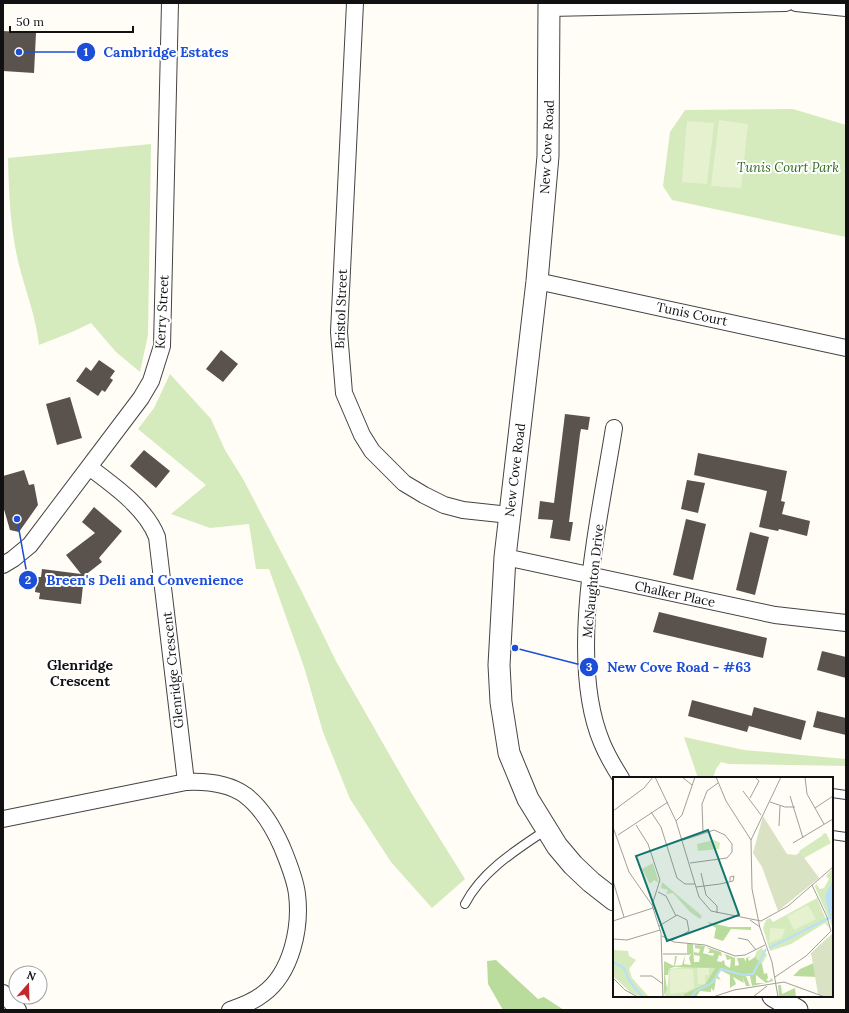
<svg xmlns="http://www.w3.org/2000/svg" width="849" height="1013" font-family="Lora,serif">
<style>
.green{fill:#d5ebbd}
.forest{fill:#b9dc9c}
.pitch{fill:#e6f2cf}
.building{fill:#5a524d}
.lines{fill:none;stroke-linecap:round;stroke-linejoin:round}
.service-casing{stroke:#444;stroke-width:10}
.minor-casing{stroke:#444;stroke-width:18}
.tertiary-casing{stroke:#444;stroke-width:23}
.service{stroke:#fff;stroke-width:8}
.minor{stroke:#fff;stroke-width:16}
.tertiary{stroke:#fff;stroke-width:21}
.labels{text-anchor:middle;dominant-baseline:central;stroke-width:4;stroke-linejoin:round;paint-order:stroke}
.street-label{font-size:13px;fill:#111;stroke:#fff}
.park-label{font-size:13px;font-style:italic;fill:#2f6b1f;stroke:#fff}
.neighbourhood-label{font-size:14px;font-weight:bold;fill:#111;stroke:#fff}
.inset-river{fill:none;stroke:#b9e0f7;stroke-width:2}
.inset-road{fill:none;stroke:#a09f9a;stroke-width:1}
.view{fill:#0f766e;fill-opacity:0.15;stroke:#0f766e;stroke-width:2}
.inset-edge{fill:none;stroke:#111;stroke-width:2}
.leader{fill:none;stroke:#1d4ed8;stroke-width:1.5}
.callout-dot{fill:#1d4ed8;stroke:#fff;stroke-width:1.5}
.mark-label{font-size:12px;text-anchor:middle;font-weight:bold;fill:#fff}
.callout-label{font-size:14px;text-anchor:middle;font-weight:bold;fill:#1d4ed8;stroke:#fff;stroke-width:4;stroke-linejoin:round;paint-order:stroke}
</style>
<rect width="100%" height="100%" fill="#fffdf5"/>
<!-- green -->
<path class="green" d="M793,109L846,125V237L672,200L663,186L670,132L685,110Z
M151,144L148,335L140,372L116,352L91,323L72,332L39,345C36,316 25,290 18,261C10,225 9,195 8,158Z
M170,374L211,419L225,450L243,479L300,588L337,663L412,794L465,879L432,908L391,862L350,799L323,732L304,667L269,569H256L249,524L210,528L171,514L206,485L138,429L154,408Z
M684,737L744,750L846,759V766L729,764L721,762L716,769L713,778H698Z"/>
<!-- forest -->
<path class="forest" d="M496,960L538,999L544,997L564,1010H503L488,984L487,961Z"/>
<!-- pitch -->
<path class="pitch" d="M719,120L748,124L741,188L711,186Z
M687,121L714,123L707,184L682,182Z"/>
<!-- building -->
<path class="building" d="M3,31L36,33L34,73L3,71Z
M221,350L238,364L223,382L206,369Z
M99,360L115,371L110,378L113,380L105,392L102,390L98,396L76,381L86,367L91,371Z
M70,397L82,438L57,445L46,404Z
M565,414L590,417L588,430L581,429L580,434L569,522H573L570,541L550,538L553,520L538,519L540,501L554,503Z
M144,450L170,471L156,488L130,466Z
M698,453L787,471L781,501L785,502L782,514L810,521L807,536L779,529L778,531L759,527L767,491L694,475Z
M24,470L29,485L34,484L38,505L19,532L10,530L3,506V476Z
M687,480L705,483L698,513L681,509Z
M94,507L122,531L99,558L102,562L84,576L81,604L39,599L40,593L35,592L37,577H41L42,569L81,574L66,555L95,533L82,522Z
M686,519L706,524L693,580L673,575Z
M750,532L769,537L755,595L736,590Z
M659,612L767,638L763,658L653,632Z
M822,651L846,657V678L817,670Z
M692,700L752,716L747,732L688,716Z
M754,707L806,721L801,740L749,726Z
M817,711L846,718V735L813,727Z"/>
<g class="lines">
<defs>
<path id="service" d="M832,793L846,795
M832,835L846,837
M465,904C482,871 516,850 546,830"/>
<path id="minor" d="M355,3L339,332L344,393L362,435L372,451L404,483L424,495L444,505L463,510L510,515
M796,3L846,8
M549,8L786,3
M537,281L846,348
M614,428C600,517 566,658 602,743C607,755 614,767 621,778
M89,467C113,485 146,508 157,537L186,782
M505,557L775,615L846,623
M3,565L13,559L30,545L141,398L151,381L162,346L170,3
M3,819L186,782C206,781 228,783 245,795C261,807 274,829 282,847C288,862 295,878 297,894C301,927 292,973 263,994C253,1002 242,1006 230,1010
M3,993L18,1010"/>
<path id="tertiary" d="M549,3L548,156L537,281L505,557L499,665L501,702L509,753L528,799L557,846L573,865L591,882L614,900
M773,996L797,1010"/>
</defs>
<!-- service casing -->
<use href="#service" class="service-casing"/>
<!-- minor casing -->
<use href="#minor" class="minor-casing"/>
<!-- tertiary casing -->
<use href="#tertiary" class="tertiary-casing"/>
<!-- service -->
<use href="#service" class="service"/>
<!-- minor -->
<use href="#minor" class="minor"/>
<!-- tertiary -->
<use href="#tertiary" class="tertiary"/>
</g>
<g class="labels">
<!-- street labels -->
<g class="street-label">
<text transform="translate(547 147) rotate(-87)">New Cove Road</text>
<text transform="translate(341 309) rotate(-88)">Bristol Street</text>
<text transform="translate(162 312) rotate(-87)">Kerry Street</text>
<text transform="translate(692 314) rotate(12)">Tunis Court</text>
<text transform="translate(515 470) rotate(-83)">New Cove Road</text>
<text transform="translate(593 581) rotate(-84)">McNaughton Drive</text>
<text transform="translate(675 594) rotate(12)">Chalker Place</text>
<text transform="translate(173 670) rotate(-96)">Glenridge Crescent</text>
</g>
<!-- park labels -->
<g class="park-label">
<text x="788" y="167">Tunis Court Park</text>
</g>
<!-- neighbourhood labels -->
<g class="neighbourhood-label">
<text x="80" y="665">Glenridge<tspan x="80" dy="16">Crescent</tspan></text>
</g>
</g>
<!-- overview -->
<g transform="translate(613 777)">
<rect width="220" height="220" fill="#fffdf5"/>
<path d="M207,51L210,57L213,56L218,66L191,81L186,74L210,58ZM101,63L107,66L106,72L85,74L84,67ZM40,86L46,106L41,103L37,107L29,92ZM220,91V151L202,110L203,107L207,112L211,111L216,102L213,99ZM49,105L89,139L87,142L77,135L60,116L53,117L55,113L48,111ZM204,121L217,152L212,146L178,167L157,174L150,151L153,143L157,141L160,145ZM149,171L154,178L149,187L143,181L144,174ZM0,173L15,174L16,179L23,183L16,192L19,201L36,220H28L17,215L0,199ZM79,189L102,191L92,207L71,217V220H51L55,207L56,192Z" fill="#d5ebbd"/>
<path d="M94,145L116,150H138V153L118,152L110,164L101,161L103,151ZM74,167H80L81,185H86L87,179L81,178V175L86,176L87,172L82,171V168L92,169L90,176L100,179L101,176H95L97,173L93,170L108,175L109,179L106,178L104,184L108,185L111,183L112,188L117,191L118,182L114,183L112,177L122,181V189L126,188L124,181H131L133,185V181L139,179L135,181L136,184L142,180L144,174L143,181L149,187L151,197L154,196L155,201L153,203L156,204L159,201L160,204L153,206L143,198V206H152L139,209L137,199H133L137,209H133L129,199L131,206L120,200L123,207L117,211V198L107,193L104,198L108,203L103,201L101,214L98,211V215L87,214L83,220H71V217L92,207L102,191L61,190L56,192L55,198H52L54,212L51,218V184L61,189L62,179H64L62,189L69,188L72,178L71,187L78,188L76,181L78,177L74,176ZM201,186L205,200L180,199L187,192ZM165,208H168L169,217L182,211L183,220H166Z" fill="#b9dc9c"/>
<path d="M150,39L174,77L183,78L187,75L206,101L165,134L149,90L140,76ZM220,156V220H212L205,217L198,176Z" fill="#d9e3c4"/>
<path d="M195,128L203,142L181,153L174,139ZM157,151L172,152L169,161L156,166ZM84,191H96V198H92V207H85ZM60,192H80L81,211L73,215L57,217V194Z" fill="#e6f2cf"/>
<path d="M220,103V142H217L212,119Z" fill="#b9e0f7"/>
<path class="inset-river" d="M156,171L216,141M0,185L11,191L17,205L30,220M78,220L83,214L99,206L108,192L130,198L140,197L153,172"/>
<path class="inset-road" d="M42,0L63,44L86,120L98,134L148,144L175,129L220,90M69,0L79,8M103,0L113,24L138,63L139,112L147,151L159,185L165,220M192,0L194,17L211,47M130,14L148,38M177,19L190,61M137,21L146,4L142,0M157,25L172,30H182M202,31L220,19M0,34L31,11L40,0M38,35L48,50L64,101L72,107H82M63,44L69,38L82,0M23,48L35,67L47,103L39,128M166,49L167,29M0,50L16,95L39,128L48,156L50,220M90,55L89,27L94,14L105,6M5,58L55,25M70,63L101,53L112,58L119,67V75L114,81L77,86M138,63L168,0M180,66L220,42M88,96L93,118L104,129V136M0,104L11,140M199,108L214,140L218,154M83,110L107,107L120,104L121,99L117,100V104M45,115L53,119L63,139M137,143L147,150M0,144L40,131M46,149L64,138L74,143L76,154L58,164M49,159L61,165L92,168L122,179L132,178L152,168M125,161L135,163L143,173M0,162L14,163L47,153M50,177H77M27,199H39L50,207M162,200L193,179L218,154M0,201L12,213L25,220M100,220L121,213L171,205L212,220M140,220L154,209"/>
<path class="view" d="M95,53L126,138L54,164L23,79Z"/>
<rect width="220" height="220" class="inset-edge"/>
</g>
<!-- callouts -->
<path class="leader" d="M19 52L86 52M17 519L28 580M515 648L589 667"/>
<g class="callout-dot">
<circle cx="19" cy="52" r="4"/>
<circle cx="17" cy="519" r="4"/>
<circle cx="515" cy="648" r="4"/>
<circle cx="86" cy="52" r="10"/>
<circle cx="28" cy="580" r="10"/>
<circle cx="589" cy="667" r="10"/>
</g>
<g class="mark-label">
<text x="86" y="56">1</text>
<text x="28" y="584">2</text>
<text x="589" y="671">3</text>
</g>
<g class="callout-label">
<text x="166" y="57">Cambridge Estates</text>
<text x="145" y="585">Breen's Deli and Convenience</text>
<text x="679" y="672">New Cove Road - #63</text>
</g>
<!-- border -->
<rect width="849" height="1013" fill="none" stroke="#111111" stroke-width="8"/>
<!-- north arrow -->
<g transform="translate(28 985) rotate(20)"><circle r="19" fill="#ffffff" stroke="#a0a0a0"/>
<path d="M0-3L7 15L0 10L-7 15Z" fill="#c4262e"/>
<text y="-6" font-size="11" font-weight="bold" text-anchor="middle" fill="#111111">N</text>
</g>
<!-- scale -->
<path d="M10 26v6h123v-6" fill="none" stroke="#111111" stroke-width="2"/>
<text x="16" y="26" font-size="12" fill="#111111" stroke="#ffffff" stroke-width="3" paint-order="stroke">50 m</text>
</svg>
